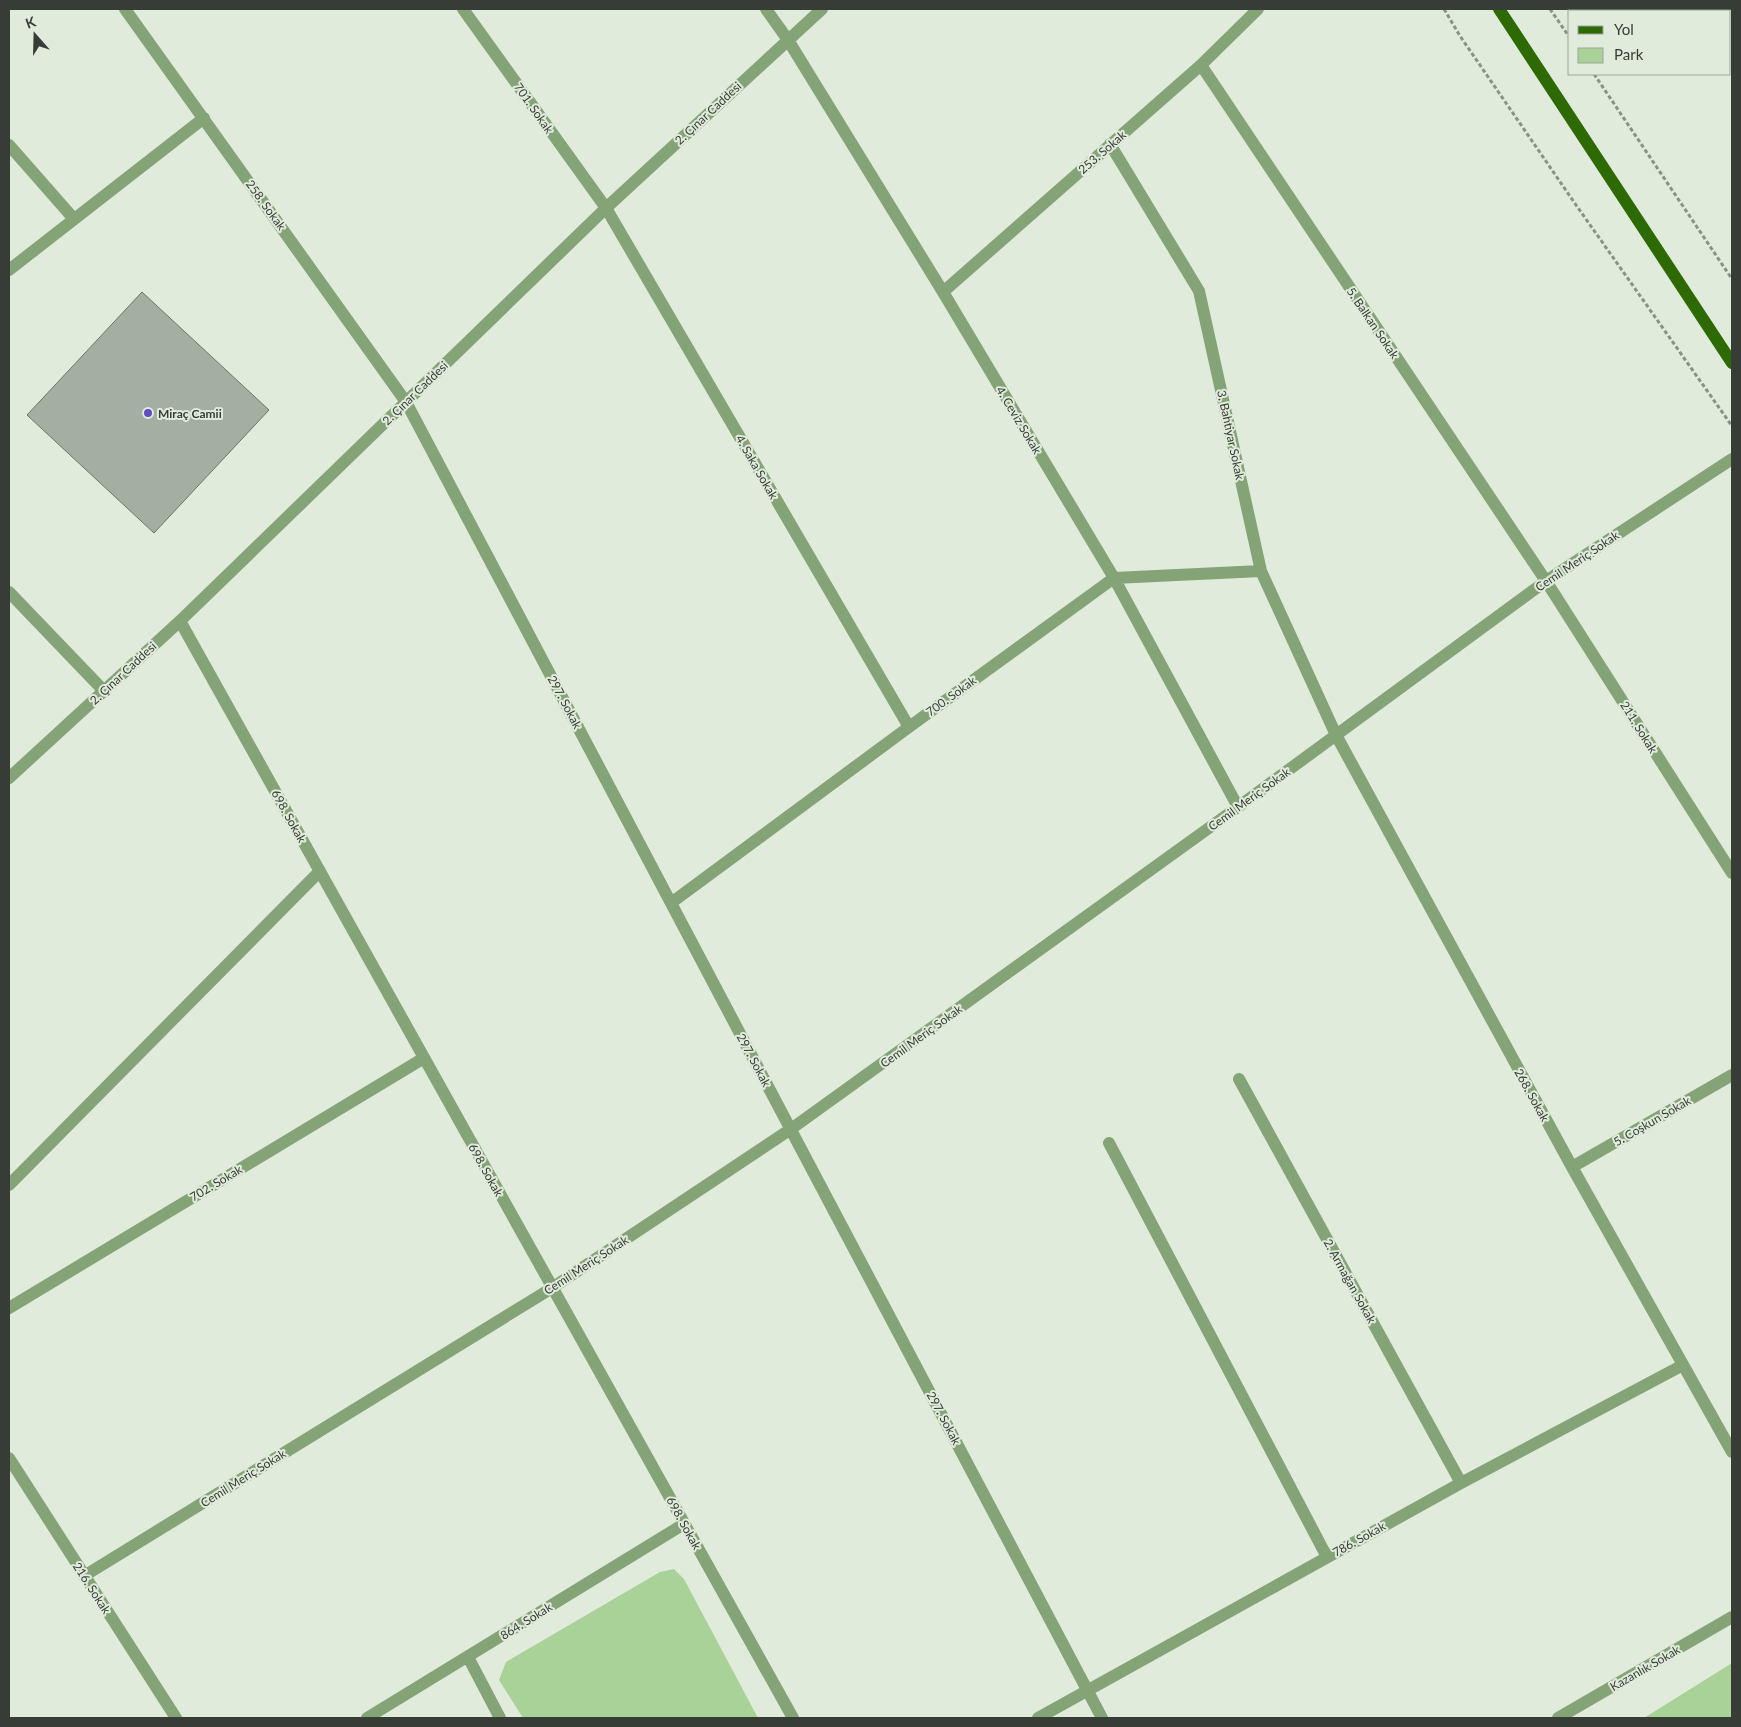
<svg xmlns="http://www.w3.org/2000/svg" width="1741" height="1727" font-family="Lato,sans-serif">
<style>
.green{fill:#a8d297}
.building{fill:#a5afa1;stroke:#6b7568}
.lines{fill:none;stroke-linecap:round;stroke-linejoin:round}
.path{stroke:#8a9288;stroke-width:3;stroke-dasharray:4 2.5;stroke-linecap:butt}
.minor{stroke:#84a477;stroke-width:12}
.major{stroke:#2e6a04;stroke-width:12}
.poi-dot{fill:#624bc3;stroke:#e0ebdc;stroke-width:2}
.labels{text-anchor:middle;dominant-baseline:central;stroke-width:4;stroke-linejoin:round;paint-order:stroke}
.street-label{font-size:12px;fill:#373c36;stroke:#e0ebdc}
.poi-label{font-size:12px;font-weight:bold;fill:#373c36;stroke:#e0ebdc;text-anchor:start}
</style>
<rect width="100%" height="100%" fill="#e0ebdc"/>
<!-- green -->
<path class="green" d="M674,1569L684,1579L758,1718H523L499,1680L506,1662L660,1572Z
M1732,1663V1718H1644Z"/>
<!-- building -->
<path class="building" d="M142,292L269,410L154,533L27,415Z"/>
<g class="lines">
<!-- path -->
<path class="path" d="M1444,9L1460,36L1576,205L1732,426
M1550,9L1570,38
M1594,74L1732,279"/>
<!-- minor -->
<path class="minor" d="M125,9L406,402L1102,1718
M463,9L606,208L909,727
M766,9L788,40L943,292L1114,578L1238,807
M1201,65L1546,581L1732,873
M1110,144L1199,291L1261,571L1336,735L1572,1167L1732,1452
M9,145L74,219
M9,270L204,118
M943,292L1201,65L1258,9
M9,592L104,691
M180,621L793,1718
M9,778L180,621L606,208L822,9
M671,903L909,727L1114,578L1261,571
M1239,1079L1461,1483
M1109,1143L1327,1557
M1572,1167L1732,1075
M9,1185L320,871
M9,1308L424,1058
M9,1458L176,1718
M84,1576L552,1288L791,1129L1238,807L1546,581L1732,459
M468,1657L500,1718
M367,1718L684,1524
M1038,1718L1461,1483L1683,1365
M1558,1718L1732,1617"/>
<!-- major -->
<path class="major" d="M1499,9L1732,363"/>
</g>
<!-- markers -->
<circle class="poi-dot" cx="148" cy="413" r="5"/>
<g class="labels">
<!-- street labels -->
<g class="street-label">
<text transform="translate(534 108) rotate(55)">701. Sokak</text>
<text transform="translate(708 113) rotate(-43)">2. Çınar Caddesi</text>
<text transform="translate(1102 152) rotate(-41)">253. Sokak</text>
<text transform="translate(266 205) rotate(54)">258. Sokak</text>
<text transform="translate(1373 323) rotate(56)">5. Balkan Sokak</text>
<text transform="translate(415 393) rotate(-44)">2. Çınar Caddesi</text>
<text transform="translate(1019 420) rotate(59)">4. Ceviz Sokak</text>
<text transform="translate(1231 435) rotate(78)">3. Bahtiyar Sokak</text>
<text transform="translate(757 467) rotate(60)">4. Saka Sokak</text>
<text transform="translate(1577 561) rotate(-34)">Cemil Meriç Sokak</text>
<text transform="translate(123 673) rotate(-43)">2. Çınar Caddesi</text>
<text transform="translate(951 696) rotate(-36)">700. Sokak</text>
<text transform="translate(565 702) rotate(62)">297. Sokak</text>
<text transform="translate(1639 727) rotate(58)">211. Sokak</text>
<text transform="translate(1249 799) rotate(-36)">Cemil Meriç Sokak</text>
<text transform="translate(289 816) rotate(61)">698. Sokak</text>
<text transform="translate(921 1036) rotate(-36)">Cemil Meriç Sokak</text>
<text transform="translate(754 1060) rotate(62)">297. Sokak</text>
<text transform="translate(1532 1095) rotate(61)">268. Sokak</text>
<text transform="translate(1652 1121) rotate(-30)">5. Coşkun Sokak</text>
<text transform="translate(486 1170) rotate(61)">698. Sokak</text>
<text transform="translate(216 1183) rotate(-31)">702. Sokak</text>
<text transform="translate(586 1265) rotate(-33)">Cemil Meriç Sokak</text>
<text transform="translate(1350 1281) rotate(61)">2. Armağan Sokak</text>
<text transform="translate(944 1418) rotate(62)">297. Sokak</text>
<text transform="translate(243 1478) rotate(-32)">Cemil Meriç Sokak</text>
<text transform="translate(684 1523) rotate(61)">698. Sokak</text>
<text transform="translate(1359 1539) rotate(-29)">786. Sokak</text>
<text transform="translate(92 1588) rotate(57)">216. Sokak</text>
<text transform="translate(526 1621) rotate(-32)">864. Sokak</text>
<text transform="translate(1645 1668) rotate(-30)">Kazanlık Sokak</text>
</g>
<!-- poi labels -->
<g class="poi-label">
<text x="158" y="413">Miraç Camii</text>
</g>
</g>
<!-- border -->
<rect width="1741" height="1727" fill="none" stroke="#373c36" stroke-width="20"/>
<!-- legend -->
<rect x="1568" y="10" width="162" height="65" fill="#e0ebdc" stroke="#9ca59a"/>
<rect x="1578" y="26" width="25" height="8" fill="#2e6a04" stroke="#9ca59a"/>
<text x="1614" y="35" font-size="15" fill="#373c36">Yol</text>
<rect x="1578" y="48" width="25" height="15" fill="#a8d297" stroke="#9ca59a"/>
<text x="1614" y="60" font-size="15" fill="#373c36">Park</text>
<!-- north arrow -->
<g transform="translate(35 35) rotate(340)" stroke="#e0ebdc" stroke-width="4" paint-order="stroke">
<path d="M0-4L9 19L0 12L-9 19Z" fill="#373c36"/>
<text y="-8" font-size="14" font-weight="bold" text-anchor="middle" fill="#373c36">K</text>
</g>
</svg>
